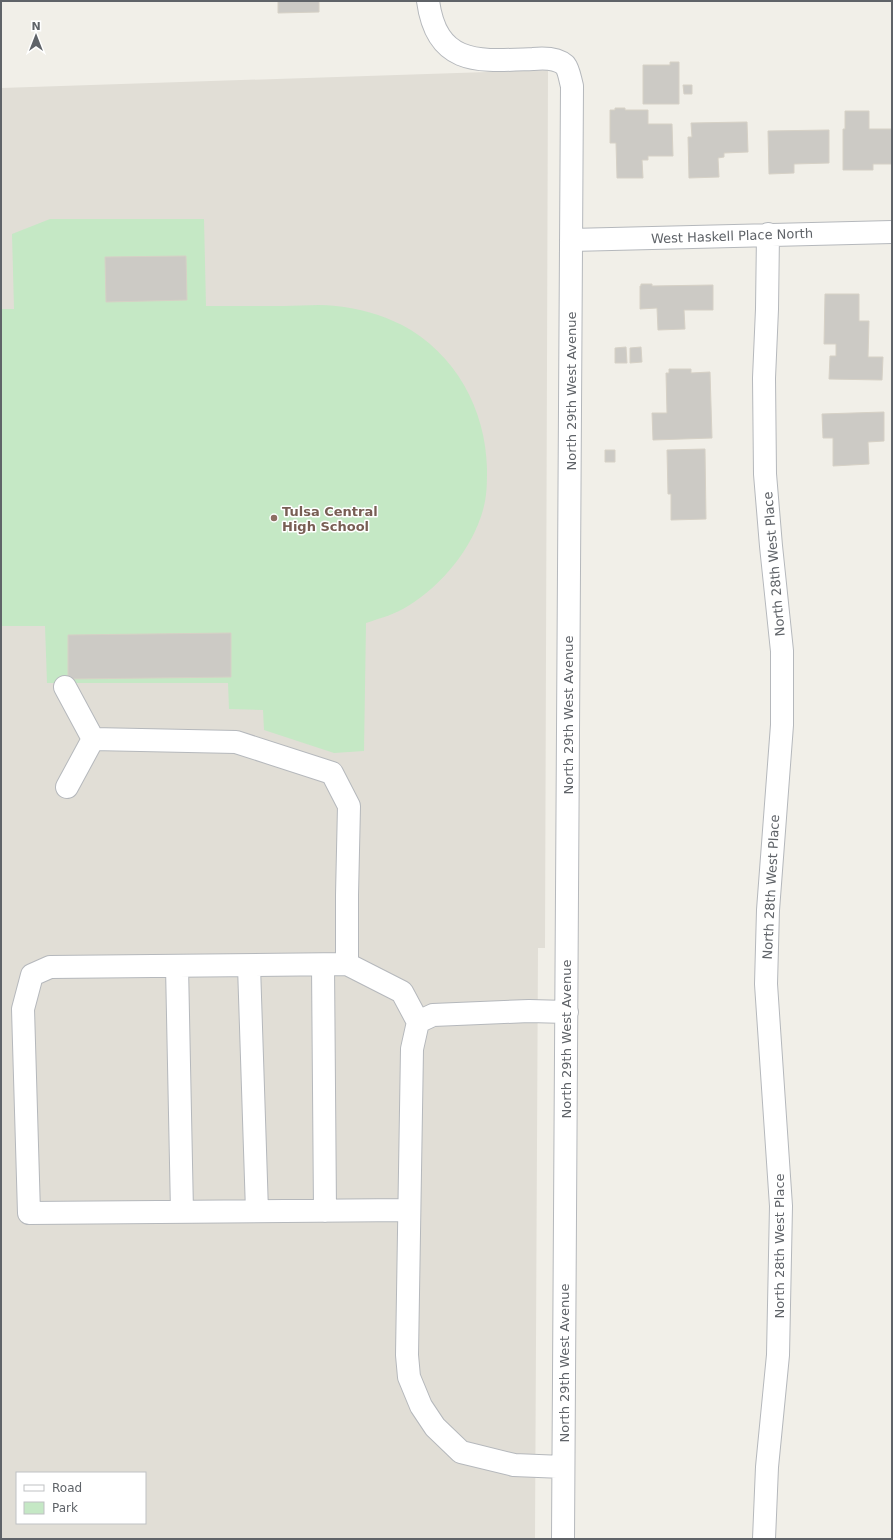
<svg xmlns="http://www.w3.org/2000/svg" width="893" height="1540" font-family="'DejaVu Sans',sans-serif">
<style>
.education{fill:#e1ded6;fill-rule:evenodd}
.green{fill:#c5e8c5}
.building{fill:#cccac5;stroke:#d6d1c6}
.lines{fill:none;stroke-linecap:round;stroke-linejoin:round}
.minor-casing{stroke:#b5b8bc;stroke-width:24}
.minor{stroke:#fff;stroke-width:22}
.education-dot{fill:#8d6e63;stroke:#fff;stroke-width:1.5}
.labels{text-anchor:middle;dominant-baseline:central;stroke-width:3;stroke-linejoin:round;paint-order:stroke}
.street-label{font-size:13px;fill:#5f6368;stroke:#fff}
.education-label{font-size:13px;font-weight:bold;fill:#785e54;stroke:#fff;text-anchor:start}
</style>
<rect width="100%" height="100%" fill="#f1efe8"/>
<!-- education -->
<path class="education" d="M548,70L545,948H538L535,1539H1V88ZM17,1473H145V1523H17Z"/>
<!-- green -->
<path class="green" d="M50,219H204L206,306C232,306 258,306 284,306C301,306 319,304 336,306C358,308 382,315 402,325C455,353 486,409 487,469C487,483 487,496 483,510C472,549 442,585 408,606C396,614 381,618 366,623L364,751L334,753L264,730L263,710L229,709L228,683H47L45,626H1V309H14L12,234Z"/>
<!-- building -->
<path class="building" d="M278,1H319V12L278,13Z
M670,62H679V104H643V65H670Z
M683,85H692V94H684Z
M615,108H625V110H648V124H672L673,156H648V160H642L643,178H617L616,143H610V110H615Z
M845,111H869V129H892V164H873V170H843V129H845Z
M747,122L748,152L724,153V157L718,158L719,177L689,178L688,137H692L691,123Z
M829,130V163L794,164V173L769,174L768,131Z
M186,256L187,300L106,302L105,257Z
M641,284H652V286L713,285V310H684L685,329L658,330L657,308L640,309V286H641Z
M825,294H859V321H869L868,357H883L882,380L829,379L830,356H836V344H824Z
M626,347L627,363H615V348Z
M641,347L642,362L630,363V348Z
M669,369H691V373L710,372L712,438L653,440L652,413H667L666,373H669Z
M884,412V441L868,442L869,464L833,466V438H823L822,414Z
M705,449L706,519L671,520V494H668L667,450Z
M605,450H615V462H605Z
M231,633V677L68,679V635Z"/>
<g class="lines">
<defs>
<path id="minor" d="M428,1C437,67 480,61 533,59C543,58 557,58 565,65C569,70 570,79 572,86L563,1539
M571,240L892,232
M65,687L93,739
M67,787L93,739L236,742L332,773L349,806L347,895V964
M323,965L325,1211
M177,966L182,1212
M249,966L257,1211
M409,1210L29,1213L23,1009L32,975L50,967L347,964L402,992L418,1022
M563,1467L514,1465L461,1452L435,1427L421,1406L409,1377L407,1355L412,1049L418,1022L433,1015L529,1011L567,1012
M764,1539L767,1467L778,1355L781,1206L766,984L768,910L782,725V651L771,546L765,474L764,378L767,309L768,234"/>
</defs>
<!-- minor casing -->
<use href="#minor" class="minor-casing"/>
<!-- minor -->
<use href="#minor" class="minor"/>
</g>
<!-- markers -->
<circle class="education-dot" cx="274" cy="518" r="4"/>
<g class="labels">
<!-- street labels -->
<g class="street-label">
<text transform="translate(732 236) rotate(-2)">West Haskell Place North</text>
<text transform="translate(571 391) rotate(-90)">North 29th West Avenue</text>
<text transform="translate(774 564) rotate(-95)">North 28th West Place</text>
<text transform="translate(568 715) rotate(-90)">North 29th West Avenue</text>
<text transform="translate(771 887) rotate(-87)">North 28th West Place</text>
<text transform="translate(566 1039) rotate(-90)">North 29th West Avenue</text>
<text transform="translate(779 1246) rotate(-90)">North 28th West Place</text>
<text transform="translate(564 1363) rotate(-90)">North 29th West Avenue</text>
</g>
<!-- education labels -->
<g class="education-label">
<text x="282" y="511">Tulsa Central<tspan x="282" dy="15">High School</tspan></text>
</g>
</g>
<!-- border -->
<rect width="893" height="1540" fill="none" stroke="#5f6368" stroke-width="4"/>
<!-- legend -->
<rect x="16" y="1472" width="130" height="52" fill="#ffffff" stroke="#bfc1c3"/>
<rect x="24" y="1485" width="20" height="6" fill="#ffffff" stroke="#bfc1c3"/>
<text x="52" y="1492" font-size="12" fill="#5f6368">Road</text>
<rect x="24" y="1502" width="20" height="12" fill="#c5e8c5" stroke="#bfc1c3"/>
<text x="52" y="1512" font-size="12" fill="#5f6368">Park</text>
<!-- north arrow -->
<g transform="translate(36 36)" stroke="#ffffff" stroke-width="3" paint-order="stroke">
<path d="M0-3L7 15L0 10L-7 15Z" fill="#5f6368"/>
<text y="-6" font-size="11" font-weight="bold" text-anchor="middle" fill="#5f6368">N</text>
</g>
</svg>
